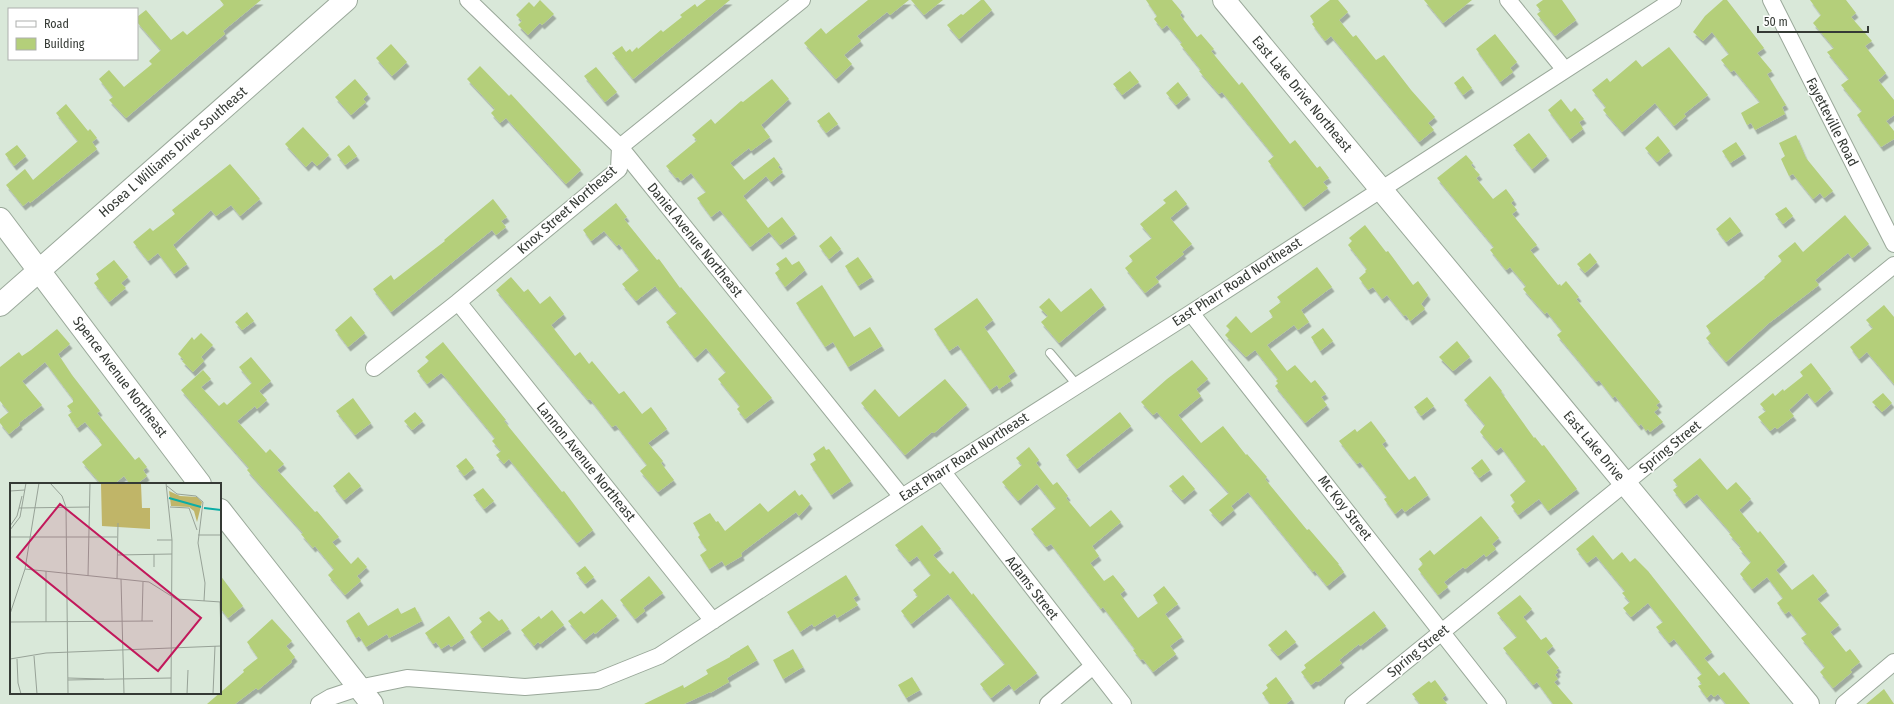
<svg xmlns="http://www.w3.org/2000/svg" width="1894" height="704" font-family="'Fira Sans Condensed',sans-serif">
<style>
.building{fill:#b4cf7a;filter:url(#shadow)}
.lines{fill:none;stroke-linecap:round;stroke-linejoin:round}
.lane-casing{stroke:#9aa89a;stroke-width:10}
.street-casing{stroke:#9aa89a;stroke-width:18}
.secondary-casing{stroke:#9aa89a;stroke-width:24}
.lane{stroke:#fff;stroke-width:8}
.street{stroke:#fff;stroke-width:16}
.secondary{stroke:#fff;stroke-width:22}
.labels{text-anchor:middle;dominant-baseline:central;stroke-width:3;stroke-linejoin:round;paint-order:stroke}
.street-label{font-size:14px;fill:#353a35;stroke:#fff}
.inset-river{fill:none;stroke:#0bada6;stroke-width:2}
.inset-road{fill:none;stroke:#97a297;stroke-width:1}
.view{fill:#c2185b;fill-opacity:0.15;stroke:#c2185b;stroke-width:2}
.inset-edge{fill:none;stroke:#353a35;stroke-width:2}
</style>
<defs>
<filter id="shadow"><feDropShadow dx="2.5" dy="4.5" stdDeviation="0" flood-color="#0004"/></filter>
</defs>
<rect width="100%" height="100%" fill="#d9e8d9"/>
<!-- building -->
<path class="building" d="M220,0H261L223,31L225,34L126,118L109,100L113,97L99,79L109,70L124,87L152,64L149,61L161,50L137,22V17L146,10L171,40L183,31L187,35L224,5Z
M540,0L554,14L542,25L540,23L528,35L518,25L522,21L516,15L529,2L534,7Z
M706,0H730L633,79L612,53L622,46L626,52L630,49L632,52L637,47L638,49L661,30L663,32L682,17L680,15L695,4L697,7Z
M868,0H909L890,15L887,12L857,36L861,41L844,55L852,64L836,79L804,43L821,28L826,34Z
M911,0H943L924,15Z
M981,0H984L992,10L959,39L947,25L961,14L963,15Z
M1146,0H1172L1182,12L1180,15L1197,37L1201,34L1214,49L1211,51L1239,85L1242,82L1290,144L1295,140L1317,168L1320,166L1329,178L1323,182L1328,188L1303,207L1268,161L1274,156L1222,92L1219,94L1199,71L1201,70L1180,44L1182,43L1167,25L1162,29L1154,19L1157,16Z
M1330,0H1338L1348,12L1339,20L1353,37L1356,35L1376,60L1384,55L1411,90L1435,117L1428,123L1434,130L1419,142L1331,36L1325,41L1312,24L1314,22L1310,16Z
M1424,0H1472L1443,23Z
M1543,0H1562L1576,20L1555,36L1537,14L1541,11L1536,5Z
M1723,0H1727L1764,48L1757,53L1772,71L1767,74L1786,105L1782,107L1785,114L1755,130L1751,123L1747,125L1741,113L1760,102L1734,70L1731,72L1721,60L1729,54L1712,32L1703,41L1693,32L1705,16Z
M1810,0H1846L1856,13L1851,17L1872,41L1865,46L1886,73L1878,80L1894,100V115L1886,121L1894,131V139L1881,147L1857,115L1862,111L1841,85L1849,79L1827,52L1834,48L1813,23L1821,15Z
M1495,34L1517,62L1510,68L1513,72L1500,82L1476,49Z
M391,44L407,62L392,76L376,58Z
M1669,47L1708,95L1684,114L1686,116L1674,126L1655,103L1622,132L1603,110L1606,107L1592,90L1607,78L1610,82L1636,60L1642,67Z
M480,66L509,96L511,94L581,170L566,184L506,118L500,123L491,113L495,109L467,79Z
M596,67L617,92L605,102L584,76Z
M1130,71L1139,82L1122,95L1113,84Z
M1463,76L1472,88L1463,95L1454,83Z
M355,79L368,94L363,99L366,102L351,115L335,97Z
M772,79L789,99L761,125L770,137L751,151L749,148L730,163L744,180L774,157L780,165L778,167L783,172L771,182L766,176L743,196L768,228L782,217L795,234L780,245L769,232L750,247L720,210L711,217L697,198L706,192L691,173L681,181L678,177L676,178L666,166L695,142L697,140L692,135L711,119L715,124L741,101L743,102Z
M1178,82L1188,95L1176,105L1166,93Z
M1561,99L1571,112L1575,108L1584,119L1579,122L1583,129L1570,139L1548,110Z
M66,104L88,131L90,129L97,138L92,142L97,149L30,203L29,201L23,206L6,185L25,169L33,180L78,141L56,113Z
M829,112L838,124L826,133L817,121Z
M303,127L329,155L317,166L312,161L306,167L285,144Z
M1529,133L1547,156L1532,169L1513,145Z
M1796,135L1806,158L1833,191L1824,198L1820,193L1813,199L1793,174L1789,176L1781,159L1785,156L1779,143Z
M1658,136L1670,151L1657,162L1645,148Z
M1736,142L1744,154L1730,163L1722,151Z
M17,145L26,156L14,166L5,154Z
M349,145L357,156L345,165L337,155Z
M1466,155L1473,163L1471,165L1480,175L1476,178L1493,199L1506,189L1514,200L1511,203L1517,210L1512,214L1537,245L1530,250L1558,285L1560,284L1561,286L1566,281L1579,297L1576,299L1660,402L1656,405L1659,408L1654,412L1663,422L1650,432L1648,429L1646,431L1641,424L1639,426L1615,396L1613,398L1599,380L1596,382L1573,354L1557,335L1562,331L1547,312L1545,314L1523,289L1526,286L1510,267L1506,270L1490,250L1494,247L1437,178Z
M230,164L260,199L240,216L231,205L216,216L211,210L173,245L187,264L174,274L158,253L148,261L133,242L150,228L153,231L175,214L172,210Z
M1176,190L1187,204L1170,218L1192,244L1182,252L1184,254L1155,277L1159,282L1145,293L1125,268L1133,261L1129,256L1152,238L1140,224L1166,203L1163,200Z
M493,199L507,217L501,221L506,227L496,235L492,230L391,312L373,289L391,275L394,280L445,241L444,240Z
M616,203L627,217L624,219L657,260L659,259L680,288L681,287L772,398L745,419L737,409L740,406L718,379L726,372L706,348L695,358L666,322L677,313L655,286L636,301L622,284L639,270L619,244L617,246L604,231L591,241L583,230Z
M1786,207L1793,216L1783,224L1775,214Z
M1845,215L1869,244L1852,258L1848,253L1815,280L1819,285L1769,323L1726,362L1706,338L1711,333L1706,326L1765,278L1764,277L1782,261L1778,256L1795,242L1803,252Z
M1730,217L1741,231L1726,242L1716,229Z
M1365,225L1386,252L1388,251L1413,285L1418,281L1428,295L1421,304L1425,309L1410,321L1406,315L1404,316L1387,295L1382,299L1373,287L1368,290L1359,278L1366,272L1365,271L1367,269L1348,245L1352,241L1349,238Z
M831,236L841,249L829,259L819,246Z
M1590,253L1597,262L1585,273L1577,264Z
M786,257L792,265L799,261L805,270L785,287L775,273L780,269L776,264Z
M858,257L872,277L858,286L845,266Z
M114,260L128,277L121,283L126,288L109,302L94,283L99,279L96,274Z
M1317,267L1332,287L1301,310L1309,322L1298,330L1294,325L1267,345L1287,371L1295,365L1311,383L1315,380L1326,394L1321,397L1327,405L1305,423L1275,386L1278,383L1276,381L1278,379L1255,350L1246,357L1225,335L1230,330L1226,326L1236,316L1251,333L1273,317L1269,311L1281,302L1277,297Z
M511,277L524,292L528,289L540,304L550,296L564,314L551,325L575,356L580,352L589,364L592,361L619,394L624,391L642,414L651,407L667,429L648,443L663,461L661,463L674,480L658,492L640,471L647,465L616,425L612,427L590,399L588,400L496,290Z
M822,285L854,337L870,327L882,346L848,367L833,342L825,347L796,303Z
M1091,288L1104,305L1059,343L1041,322L1048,316L1039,307L1049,298L1061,312Z
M977,298L993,320L984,327L1015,371L1008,376L1011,381L999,389L997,385L990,390L958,345L949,351L934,329Z
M1884,305L1894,317V384L1867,352L1859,359L1850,347L1873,328L1866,320Z
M247,312L254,321L242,330L235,322Z
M351,316L365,333L348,347L335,330Z
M1323,328L1333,341L1320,351L1311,337Z
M57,329L70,344L58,354L72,375L100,411L97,413L135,460L139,457L147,467L143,470L147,476L137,484H130L124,476L114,484H101L82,462L102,445L99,441L100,440L85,422L77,428L68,415L72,412L67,406L73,402V399L45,362L22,381L42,405L19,423L20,425L9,434L0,423V419L9,412L0,401V367L19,352L22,356L31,350Z
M201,333L213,345L201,357L204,361L193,372L182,361L184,360L178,354L192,337L194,340Z
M1457,341L1470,357L1453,371L1439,357Z
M443,342L506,420L504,421L562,492L564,491L593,530L577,543L509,459L504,464L496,455L501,451L492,441L495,438L445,377L441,373L427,384L417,371L429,361L425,357Z
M251,357L271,381L259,391L267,400L257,409L255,406L237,421L266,453L270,449L284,464L277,470L315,512L317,511L339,537L332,542L351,564L358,557L367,567L357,576L361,581L345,595L328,575L334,569L315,546L313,548L301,534L303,533L247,470L249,468L181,390L203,370L211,379L201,387L219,406L224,402L227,405L252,383L239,367Z
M1192,360L1208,379L1196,389L1201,396L1178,415L1201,443L1223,426L1246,455L1247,454L1267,477L1265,479L1307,530L1309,529L1339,564H1338L1344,572L1327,586L1314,570L1313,572L1248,492L1231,506L1234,510L1220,522L1209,510L1229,493L1157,412L1153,415L1141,402L1167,379Z
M1811,363L1831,389L1815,403L1807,393L1789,410L1794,416L1777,429L1775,427L1770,431L1758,417L1766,411L1760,404L1773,393L1775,396L1783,389L1784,391L1803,376L1800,372Z
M1490,376L1502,391L1501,392L1534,438L1535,437L1542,446L1544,445L1577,489L1548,511L1539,499L1518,515L1511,506L1515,502L1510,495L1526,481L1501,447L1496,451L1480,432L1485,425L1464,400Z
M945,379L967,405L934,433L932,432L905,455L861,403L875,389L899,417Z
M1883,393L1892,403L1882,412L1872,402Z
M1427,397L1434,406L1421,416L1414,407Z
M353,398L371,423L355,435L336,411Z
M415,412L423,421L412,430L404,421Z
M1120,412L1131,426L1077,469L1066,455Z
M1371,421L1386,441L1382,444L1409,480L1415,476L1428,495L1405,512L1402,508L1395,514L1384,499L1387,497L1360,462L1357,464L1339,441L1355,429L1357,432Z
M824,446L826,450L829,449L851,481L831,495L810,464L816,460L813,454Z
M1029,447L1039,460L1036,463L1053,485L1057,482L1068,496L1066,498L1090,527L1111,510L1121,522L1092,546L1099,556L1090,563L1104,581L1113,575L1125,590L1120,594L1138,618L1158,603L1153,595L1164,586L1178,604L1165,614L1182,637L1170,646L1176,654L1153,672L1143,659L1141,660L1133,650L1135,649L1103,607L1101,609L1051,544L1046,547L1031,529L1056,508L1037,484L1018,501L1002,482L1022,465L1016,458Z
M466,458L474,468L464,476L456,466Z
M1700,458L1727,490L1736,482L1751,499L1739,510L1758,533L1760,531L1785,562L1776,570L1792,590L1813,574L1827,591L1817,599L1839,625L1830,632L1846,652L1850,649L1860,662L1850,670L1852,672L1833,688L1820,672L1825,667L1801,638L1807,634L1789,611L1785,614L1777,603L1783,598L1767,577L1752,589L1740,574L1751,562L1739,548L1741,547L1729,534L1731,533L1697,494L1684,504L1673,490L1678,486L1673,480Z
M1482,459L1490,470L1479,478L1471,468Z
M349,472L361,486L344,500L333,486Z
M1183,475L1195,489L1182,500L1169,486Z
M483,488L494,501L484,509L473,495Z
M795,490L799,496L802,494L810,504L799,516L796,512L741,553L742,556L725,566L722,561L709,569L700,555L707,550L698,537L700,535L693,523L710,513L716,522L718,521L725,531L760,503L768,512Z
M1481,516L1499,538L1492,544L1496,549L1486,557L1484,554L1465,569L1463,567L1444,582L1448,587L1438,595L1418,569L1423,564L1419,559L1430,550L1434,555Z
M922,525L941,549L933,555L950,574L953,571L972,595L973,593L1037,673L1014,691L1009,684L991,698L980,684L1005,664L948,594L911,624L901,611L918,596L913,590L931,575L917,556L909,562L895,545Z
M1593,535L1613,560L1622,552L1630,562L1635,558L1648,571L1712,652L1704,658L1719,676L1724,672L1750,704H1726L1718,694L1714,697L1711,694L1707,698L1698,686L1702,684L1697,678L1702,674L1674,639L1669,643L1656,627L1663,622L1648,603L1631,617L1623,608L1630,602L1622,593L1625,591L1596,556L1587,563L1576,549Z
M585,566L594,577L585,584L576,573Z
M220,575L243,606L228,618L220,608Z
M846,575L858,595L853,598L858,605L837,618L835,614L814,627L812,624L800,632L787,612Z
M649,576L663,593L643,608L645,611L635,619L620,600Z
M1520,595L1532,609L1523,617L1541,640L1546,637L1553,646L1546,652L1559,668L1556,670L1558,672L1555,675L1558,679L1554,682L1573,704H1553L1537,682L1533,685L1503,648L1517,637L1497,613Z
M602,599L617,616L595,634L594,632L584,640L568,621L581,611L584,614Z
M415,607L422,621L389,638L387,634L366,647L359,636L356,638L346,621L359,612L368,626L398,608L401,614Z
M552,610L564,625L540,644L538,642L534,646L521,630L539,616L541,619Z
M489,611L499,621L502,619L509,629L482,648L470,632L482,622L479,618Z
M1374,611L1386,626L1360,646L1359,644L1339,660L1342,663L1318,682L1316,681L1311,685L1301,672L1306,668L1304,665Z
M449,616L464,638L451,647L449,644L441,649L436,642L433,644L425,633Z
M272,619L292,641L286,646L295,657L291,661L292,662L258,690L256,688L235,704H207L244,672L243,670L258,658L247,642Z
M1286,630L1296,642L1278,656L1268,645Z
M748,645L757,660L727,678L729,682L710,693V692L684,704H644L683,685L684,688L708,674L706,670L730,657V656Z
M793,649L803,667L783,679L773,660Z
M912,677L920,690L906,698L898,685Z
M1276,677L1292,699L1286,704H1270L1262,693L1268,688L1266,685Z
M1435,680L1446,695L1442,698L1447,704H1420L1412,694L1429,681L1431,683Z
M1884,689L1894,704H1866Z"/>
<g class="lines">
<defs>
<path id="lane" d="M1050,353L1077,385"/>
<path id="street" d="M468,0L620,147L902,497
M1508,0L1565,70
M1771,0L1894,244
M458,302L713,621
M1191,313L1498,704
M374,368L458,302L619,169L620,147L802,0
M942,471L1123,704
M319,704L331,697L358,688L407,678L525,687L597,681L659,656L902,497L1191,313L1673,0
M1048,704L1093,666
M1353,704L1894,265
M1844,704L1894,662"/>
<path id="secondary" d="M1224,0L1808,704
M0,219L200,484
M0,305L346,0
M220,510L372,704"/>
</defs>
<!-- lane casing -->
<use href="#lane" class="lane-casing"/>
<!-- street casing -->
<use href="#street" class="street-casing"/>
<!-- secondary casing -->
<use href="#secondary" class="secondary-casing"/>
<!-- lane -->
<use href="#lane" class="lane"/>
<!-- street -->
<use href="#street" class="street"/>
<!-- secondary -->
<use href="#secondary" class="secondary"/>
</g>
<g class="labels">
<!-- street labels -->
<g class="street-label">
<text transform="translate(1302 94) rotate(50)">East Lake Drive Northeast</text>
<text transform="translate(1832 122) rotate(63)">Fayetteville Road</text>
<text transform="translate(173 152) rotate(-41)">Hosea L Williams Drive Southeast</text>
<text transform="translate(567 210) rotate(-41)">Knox Street Northeast</text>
<text transform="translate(695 240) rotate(51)">Daniel Avenue Northeast</text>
<text transform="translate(1237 282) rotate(-33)">East Pharr Road Northeast</text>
<text transform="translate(120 377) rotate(53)">Spence Avenue Northeast</text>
<text transform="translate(1594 446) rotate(50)">East Lake Drive</text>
<text transform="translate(1670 447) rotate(-39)">Spring Street</text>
<text transform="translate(964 457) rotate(-33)">East Pharr Road Northeast</text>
<text transform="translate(586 462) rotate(51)">Lannon Avenue Northeast</text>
<text transform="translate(1345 508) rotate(52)">Mc Koy Street</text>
<text transform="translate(1032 588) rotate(52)">Adams Street</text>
<text transform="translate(1418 651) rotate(-39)">Spring Street</text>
</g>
</g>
<!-- overview -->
<g transform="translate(10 483)">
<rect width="211" height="211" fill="#d9e8d9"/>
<path d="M91,1H131L132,25H140V46L92,43ZM159,8L170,13L187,14L192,19L187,39L184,28L179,24L161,23Z" fill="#c0b568"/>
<path class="inset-river" d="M159,15L191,24M194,25L211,27"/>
<path class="inset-road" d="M40,0L52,13L56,24L58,211M156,0L162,57L161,211M157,3L167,11L186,13L193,19L188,60L195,100L194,118M0,8L15,7M160,24L179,25L187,47M9,25L80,24M0,43L7,33L12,13M0,47L10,34L16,0M188,52H211M0,54H107M147,57H162M107,72L162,71M144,84V71M15,86L139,99L166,116L211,119M36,88V139M78,93L80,0M107,96L108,40M111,96L114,211M210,119L211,151M0,131L15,86L29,0M132,138L133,99M0,139L143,138M24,173L27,211M0,176L36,170L211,163M7,176L8,200L11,211M58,195L94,196M58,197L161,195M177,211L178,187M203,211L205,163"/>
<path class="view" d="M50,21L191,135L148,188L7,74Z"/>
<rect width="211" height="211" class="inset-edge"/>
</g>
<!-- legend -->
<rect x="8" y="8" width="130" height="52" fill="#ffffff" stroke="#aeb0ae"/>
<rect x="16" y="21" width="20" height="6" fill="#ffffff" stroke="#aeb0ae"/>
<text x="44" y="28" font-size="12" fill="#353a35">Road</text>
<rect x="16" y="38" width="20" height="12" fill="#b4cf7a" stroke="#aeb0ae"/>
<text x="44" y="48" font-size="12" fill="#353a35">Building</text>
<!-- scale -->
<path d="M1758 26v6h110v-6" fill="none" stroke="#353a35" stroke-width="2"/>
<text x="1764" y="26" font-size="12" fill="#353a35" stroke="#ffffff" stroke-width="3" paint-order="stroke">50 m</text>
</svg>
